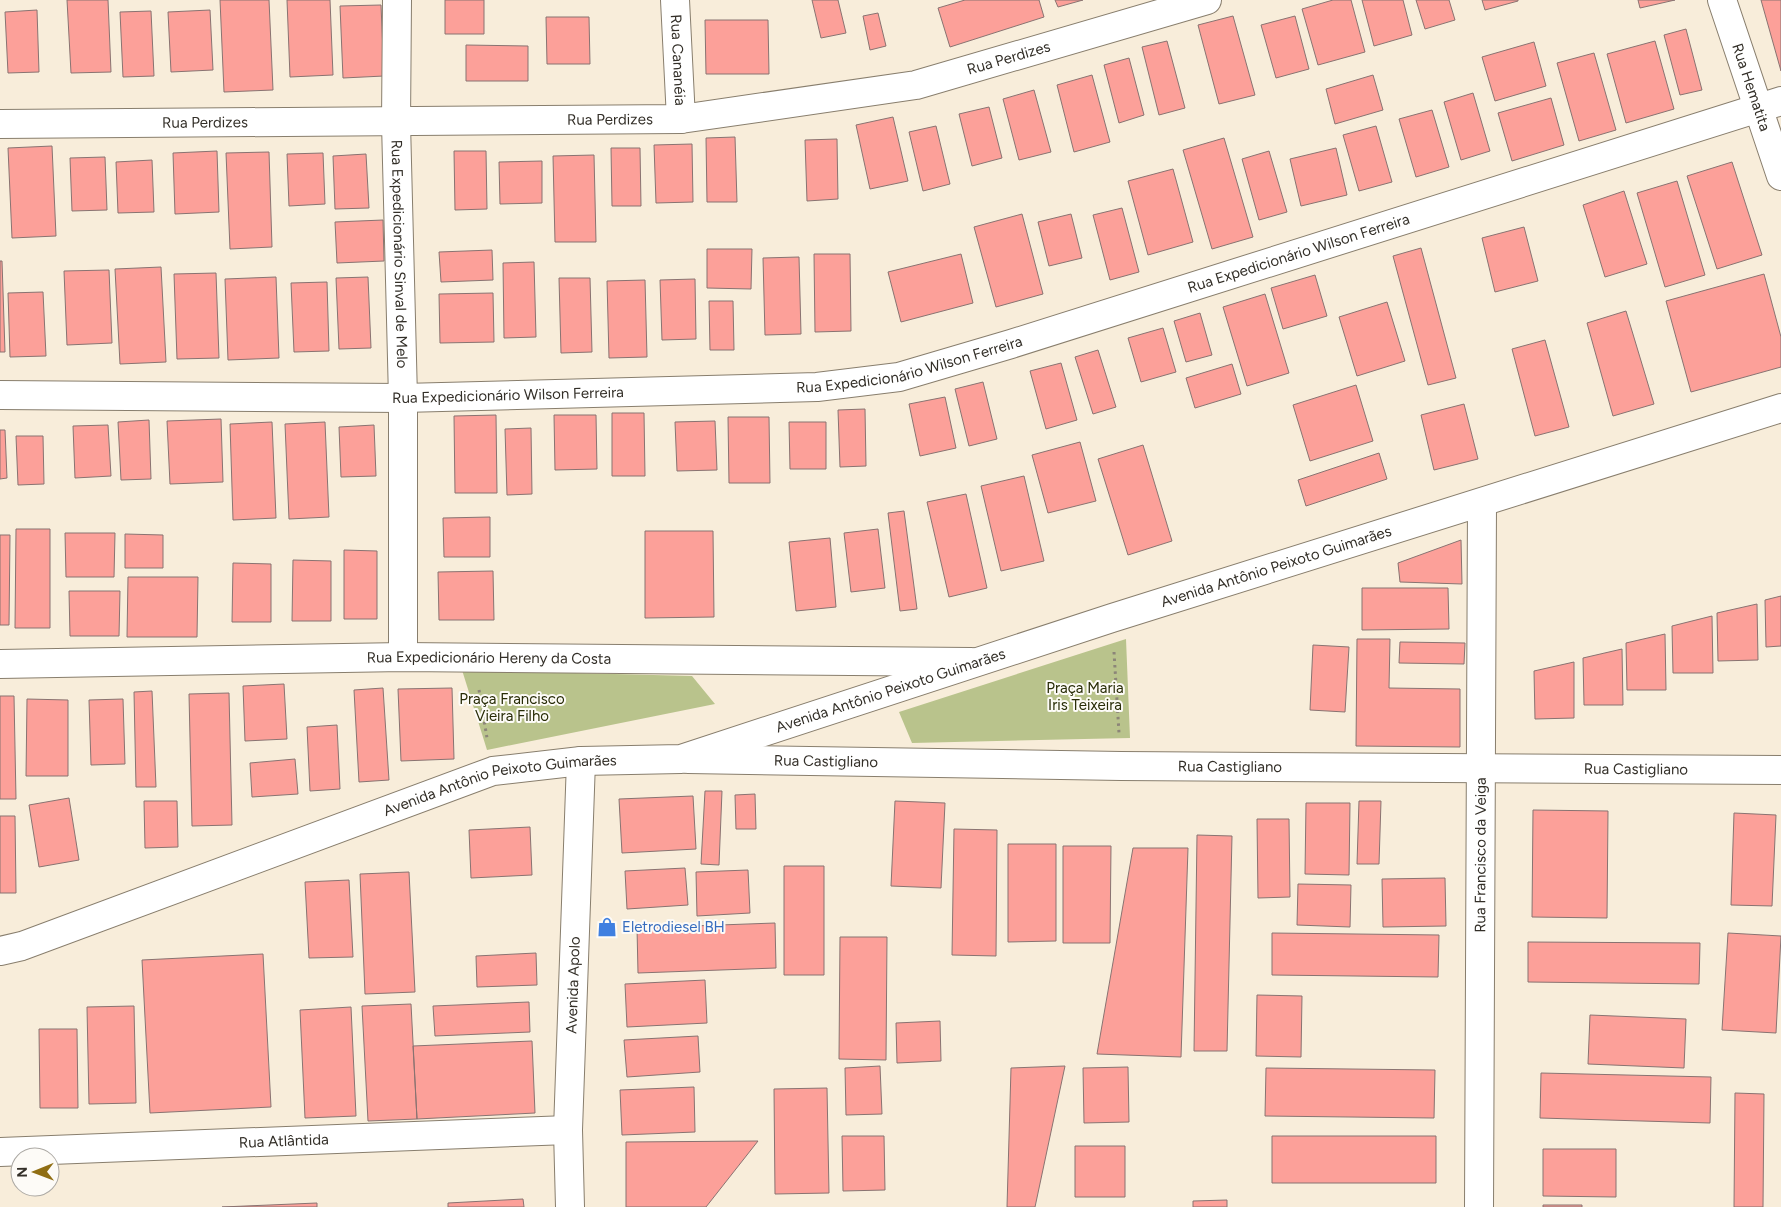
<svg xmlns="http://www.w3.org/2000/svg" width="1781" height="1207" font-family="Figtree,sans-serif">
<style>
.green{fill:#b9c38c}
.building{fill:#fca099;stroke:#897371}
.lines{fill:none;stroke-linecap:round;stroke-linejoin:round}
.minor-casing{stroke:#887e6d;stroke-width:30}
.tertiary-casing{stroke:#887e6d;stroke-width:30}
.path{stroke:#8c8578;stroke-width:3;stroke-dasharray:2.5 4;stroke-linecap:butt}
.minor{stroke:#fff;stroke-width:28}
.tertiary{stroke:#fff;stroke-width:28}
.labels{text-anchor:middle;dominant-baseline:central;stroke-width:4;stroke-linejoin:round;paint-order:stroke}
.street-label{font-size:15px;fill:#332f28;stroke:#fdfbf7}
.park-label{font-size:15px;fill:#282c07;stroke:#fdfbf7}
.shop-label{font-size:15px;fill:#366cbe;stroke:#fdfbf7;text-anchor:start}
</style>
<rect width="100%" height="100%" fill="#f8edda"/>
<!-- green -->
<path class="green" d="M1126,639L1130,738L912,743L899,712Z
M462,670L692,676L715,704L487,750Z"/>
<!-- building -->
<path class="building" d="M67,0H108L111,72L71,73Z
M220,0H269L273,90L224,92Z
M287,0H330L333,75L290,77Z
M445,0H484V34H445Z
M812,0H838L846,33L821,38Z
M965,0H1039L1044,17L950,47L938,8Z
M1055,0H1083L1058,7Z
M1333,0H1351L1365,52L1318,65L1302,9Z
M1362,0H1403L1412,35L1374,46Z
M1416,0H1449L1455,20L1425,29Z
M1482,0H1518V1L1485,10Z
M1638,0H1675L1640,8Z
M1761,0H1781V71Z
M381,5L384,76L343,78L340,6Z
M37,10L39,72L8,73L5,12Z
M210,10L213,70L171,72L168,12Z
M151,11L154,76L123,77L120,12Z
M878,13L886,46L870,50L863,16Z
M1233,16L1255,95L1219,104L1198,25Z
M1295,16L1309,69L1276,78L1261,25Z
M546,17H589L590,64H547Z
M705,20H768L769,74H706Z
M1686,29L1702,90L1680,95L1664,35Z
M1167,41L1185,108L1159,115L1142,47Z
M1655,41L1674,109L1626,123L1607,54Z
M1534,42L1546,86L1495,101L1482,57Z
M466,45L528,46V81H466Z
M1594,53L1616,130L1579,141L1557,63Z
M1129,58L1144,115L1119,123L1104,65Z
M1092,75L1110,142L1074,152L1057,85Z
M1373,75L1383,110L1335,124L1326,89Z
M1034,90L1051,152L1019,160L1003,99Z
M1473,93L1490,151L1461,160L1444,102Z
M1551,98L1564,145L1512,161L1498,113Z
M989,107L1002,158L972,166L959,114Z
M1432,110L1449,167L1416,177L1399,119Z
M893,117L908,181L870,189L856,125Z
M936,126L950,184L923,191L909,132Z
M1376,126L1392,182L1359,191L1343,135Z
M735,137L737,202H707L706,138Z
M1224,138L1253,237L1212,249L1183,150Z
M837,139L838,199L807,201L805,140Z
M692,144L693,202L656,203L654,145Z
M52,146L56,236L12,238L8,148Z
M611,148H640L641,206H612Z
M1336,148L1347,195L1301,206L1290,159Z
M217,151L219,212L175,214L173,153Z
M454,151H486L487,209L455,210Z
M1269,151L1287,212L1259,220L1242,159Z
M269,152L272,247L230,249L226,153Z
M323,153L325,204L289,206L287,154Z
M366,154L369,208L335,209L333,156Z
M594,155L596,242H555L553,156Z
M105,157L107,210L72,211L70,158Z
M152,160L154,212L118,213L116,162Z
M542,161V203L500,204L499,162Z
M1732,162L1762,255L1717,269L1687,176Z
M1173,169L1193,242L1148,255L1128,181Z
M1677,181L1705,275L1665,287L1637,193Z
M1624,191L1647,264L1605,277L1583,205Z
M1122,208L1139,272L1110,280L1093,215Z
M1022,214L1043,294L996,307L974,227Z
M1071,214L1082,258L1049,266L1038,222Z
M383,220L384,261L337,263L335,222Z
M1524,227L1538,281L1495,292L1482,238Z
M1421,248L1456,378L1428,385L1393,256Z
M707,249H752L751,289L707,288Z
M492,250L493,280L441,282L439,252Z
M814,254H850L851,331L815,332Z
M961,254L973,303L901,322L888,272Z
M799,257L801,334L765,335L763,258Z
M0,261H2L5,352H0Z
M534,262L536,337L504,338L503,263Z
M161,267L166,362L120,364L115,269Z
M109,270L112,343L67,345L64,271Z
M216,273L219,358L177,359L174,274Z
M1764,274L1781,337V367L1691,392L1666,301Z
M1315,275L1327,316L1283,329L1271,288Z
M276,277L279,358L228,360L225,279Z
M368,277L371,348L339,349L336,278Z
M559,278H590L592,352L561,353Z
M695,279L696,339L662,340L660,280Z
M645,280L647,357L609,358L607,281Z
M327,282L329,351L294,352L291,283Z
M43,292L46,356L10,357L8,293Z
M493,293L494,342L440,343L439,294Z
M1265,294L1289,373L1247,386L1223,307Z
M709,301H733L734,350H710Z
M1387,302L1405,361L1357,376L1339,317Z
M1626,311L1654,404L1613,416L1587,323Z
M1200,313L1212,355L1186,362L1174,321Z
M1163,328L1176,372L1141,382L1128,338Z
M1545,340L1569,427L1535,436L1512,349Z
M1098,350L1116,407L1093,414L1075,357Z
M1061,363L1077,420L1046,429L1030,371Z
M1232,364L1241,394L1195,408L1186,378Z
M983,382L997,439L969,446L955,389Z
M1356,385L1373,441L1310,461L1293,405Z
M945,397L956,448L920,456L909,404Z
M1464,404L1478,459L1434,470L1421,415Z
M865,409L866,466L840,467L838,410Z
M612,413H644L645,476H612Z
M496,415L497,493H455L454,416Z
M554,415H596L597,469L555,470Z
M728,417H769L770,483H729Z
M221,419L223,482L170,484L167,421Z
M149,420L151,479L121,480L118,422Z
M715,421L717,470L677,471L675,422Z
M272,422L276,518L233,520L230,424Z
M325,422L329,517L289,519L285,424Z
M789,422H826V469H790Z
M108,425L111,476L75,478L73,426Z
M374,425L376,476L341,477L339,427Z
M531,428L532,494L507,495L505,429Z
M0,430H5L7,478L0,479Z
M16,436H43L44,484L18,485Z
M1080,442L1096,501L1048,513L1032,455Z
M1143,445L1172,541L1128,555L1098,459Z
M1379,453L1387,479L1306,506L1298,480Z
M1024,476L1044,561L1001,571L981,486Z
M966,494L987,588L949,597L927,502Z
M904,511L917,609L900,611L888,513Z
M490,517V557H444L443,518Z
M16,529H50V628H15Z
M878,529L885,588L851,592L844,533Z
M645,531H713L714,617L645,618Z
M65,533H115L114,577H66Z
M125,534L163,535V568H125Z
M0,535H10L9,625H0Z
M830,538L836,607L796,611L789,542Z
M1461,540L1462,584L1400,582L1398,563Z
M344,550L377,551V619H344Z
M293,560L331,561V621H292Z
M233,563L271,564V622H232Z
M493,571L494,620H439L438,572Z
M128,577H198L197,637H127Z
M1362,588H1448L1449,629L1362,630Z
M69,591H120L119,636H70Z
M1781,596V646L1766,647L1765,600Z
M1757,604L1758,660L1718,661L1717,613Z
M1712,616L1713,673H1673L1672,626Z
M1665,634L1666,690H1627L1626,643Z
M1357,639H1390L1389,688L1460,689V747L1356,746Z
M1400,642L1465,643L1464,664L1399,663Z
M1313,645L1349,647L1345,712L1310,710Z
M1622,649L1623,705H1584L1583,658Z
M1574,662V718L1535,719L1534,671Z
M284,684L287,739L245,741L243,686Z
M383,688L389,780L359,782L354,690Z
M452,688L454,759L401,761L398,689Z
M152,691L156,787H136L134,692Z
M229,693L232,825L192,826L189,694Z
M0,696H14L16,799H0Z
M27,699L68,700V776H26Z
M123,699L125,764L91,765L89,700Z
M337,725L340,789L310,791L307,727Z
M295,759L298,794L252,797L250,763Z
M705,791H722L719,865L701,864Z
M755,794L756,829H736L735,795Z
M693,796L696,849L622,853L619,799Z
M69,798L79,860L39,867L29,805Z
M144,801H177L178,847L145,848Z
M895,801L945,803L941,888L891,886Z
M1359,801H1381L1379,864H1357Z
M1306,803H1350L1349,875L1305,874Z
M1533,810L1608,811L1607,918L1532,917Z
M1734,813L1776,815L1772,906L1731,905Z
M0,816H15L16,893H0Z
M1257,819H1289L1290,897L1258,898Z
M530,827L532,875L471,878L469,830Z
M954,829L997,830L996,956L952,955Z
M1197,835L1232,836L1227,1051H1194Z
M1008,844H1056V941L1008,942Z
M1063,846H1111L1110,943H1063Z
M1133,848H1188L1181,1057L1097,1054Z
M784,866H824V975H784Z
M685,868L688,905L627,909L625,871Z
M748,870L750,913L697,916L696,872Z
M409,872L415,992L365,994L360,874Z
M1445,878L1446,926L1383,927L1382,879Z
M349,880L353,957L309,958L305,882Z
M1298,884L1351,885L1350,927L1297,925Z
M775,923L776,968L638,973L637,928Z
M1272,933L1439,935L1438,977L1272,975Z
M1728,933L1781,936L1776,1033L1722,1030Z
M840,937H887L886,1060L839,1059Z
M1528,942L1700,943L1699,984L1528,982Z
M536,953L537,985L477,987L476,956Z
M263,954L271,1107L150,1113L142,960Z
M705,980L707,1023L627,1027L625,984Z
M1257,995L1302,996L1301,1057L1256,1056Z
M529,1002L530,1032L435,1036L433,1006Z
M411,1004L417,1119L368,1121L362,1006Z
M134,1006L136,1103L89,1104L87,1007Z
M351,1007L356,1116L305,1118L300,1010Z
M1590,1015L1686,1019L1684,1068L1588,1064Z
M940,1021L941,1061L897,1063L896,1023Z
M39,1029H77L78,1108H40Z
M698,1036L700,1072L627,1077L624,1040Z
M532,1041L535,1113L417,1119L413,1046Z
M880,1066L882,1114L846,1115L845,1068Z
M1065,1066L1035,1207H1007L1011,1068Z
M1128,1067L1129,1122L1084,1123L1083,1068Z
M1266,1068L1435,1070L1434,1118L1265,1116Z
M1541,1073L1711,1077L1710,1123L1540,1118Z
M694,1087L695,1132L622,1135L620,1090Z
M827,1088L829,1193L775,1194L774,1089Z
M1735,1093L1764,1094L1763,1207H1734Z
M842,1136H884L885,1190L843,1191Z
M1272,1136H1436V1183H1272Z
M758,1141L706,1207H626V1142Z
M1075,1146H1125V1197H1075Z
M1543,1149H1616V1197L1543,1196Z
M523,1199L524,1207H448V1203Z
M1227,1200V1207H1193V1201Z
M317,1203V1207H222Z
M1543,1205H1582V1207H1543Z"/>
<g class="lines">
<defs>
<g id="minor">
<path id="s1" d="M397,0L396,123L403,398V657"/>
<path id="s2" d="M675,0L681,119"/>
<path id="s3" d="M1722,0L1781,176"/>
<path id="s4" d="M0,124L681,119L916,85L1207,0"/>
<path id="s5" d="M0,395L403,398L817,387L899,377L1011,344L1781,101"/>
<path id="s6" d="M0,664L403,657L971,662"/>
<path id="s7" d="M688,759L1121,766L1781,770"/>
<path id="s8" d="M0,1152L568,1130"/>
<path id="s9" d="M570,1207L568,1130L581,761"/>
<path id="s10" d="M1479,1207L1482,503"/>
</g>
<g id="tertiary">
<path id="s11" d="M0,951L22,946L493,771L581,761L681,759L1112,618L1781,408"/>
</g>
</defs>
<!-- minor casing -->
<use href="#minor" class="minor-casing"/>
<!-- tertiary casing -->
<use href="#tertiary" class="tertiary-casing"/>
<!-- path -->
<path class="path" d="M1114,652L1119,733
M479,690L487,738"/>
<!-- minor -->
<use href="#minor" class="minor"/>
<!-- tertiary -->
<use href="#tertiary" class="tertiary"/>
</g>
<!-- icons -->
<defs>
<symbol id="shop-bare" viewBox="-9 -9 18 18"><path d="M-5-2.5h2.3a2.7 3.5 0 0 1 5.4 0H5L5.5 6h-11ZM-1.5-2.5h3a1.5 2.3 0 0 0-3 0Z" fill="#3f7fe0" stroke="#fdfbf7" stroke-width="2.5" paint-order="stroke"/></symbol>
</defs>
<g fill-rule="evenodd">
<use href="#shop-bare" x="593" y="913" width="28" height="28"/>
</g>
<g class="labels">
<!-- street labels -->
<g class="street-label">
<text stroke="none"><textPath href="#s4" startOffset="1015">Rua Perdizes</textPath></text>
<text stroke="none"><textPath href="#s2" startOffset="60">Rua Cananéia</textPath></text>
<text stroke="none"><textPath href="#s3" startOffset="92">Rua Hematita</textPath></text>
<text stroke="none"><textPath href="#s4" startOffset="610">Rua Perdizes</textPath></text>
<text stroke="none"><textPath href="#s4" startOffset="205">Rua Perdizes</textPath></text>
<text stroke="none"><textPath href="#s5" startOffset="1318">Rua Expedicionário Wilson Ferreira</textPath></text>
<text stroke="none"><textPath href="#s1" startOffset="254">Rua Expedicionário Sinval de Melo</textPath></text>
<text stroke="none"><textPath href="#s5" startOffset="912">Rua Expedicionário Wilson Ferreira</textPath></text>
<text stroke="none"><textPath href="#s5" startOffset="508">Rua Expedicionário Wilson Ferreira</textPath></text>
<text stroke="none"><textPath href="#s11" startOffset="1339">Avenida Antônio Peixoto Guimarães</textPath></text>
<text stroke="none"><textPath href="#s6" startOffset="489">Rua Expedicionário Hereny da Costa</textPath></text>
<text stroke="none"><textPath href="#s11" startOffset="934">Avenida Antônio Peixoto Guimarães</textPath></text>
<text stroke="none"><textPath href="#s7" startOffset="138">Rua Castigliano</textPath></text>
<text stroke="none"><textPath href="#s7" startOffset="542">Rua Castigliano</textPath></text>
<text stroke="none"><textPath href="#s7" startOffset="948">Rua Castigliano</textPath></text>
<text stroke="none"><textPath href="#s11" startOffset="529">Avenida Antônio Peixoto Guimarães</textPath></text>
<text stroke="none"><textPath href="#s10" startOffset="352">Rua Francisco da Veiga</textPath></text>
<text stroke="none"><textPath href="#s9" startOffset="222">Avenida Apolo</textPath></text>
<text stroke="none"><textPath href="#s8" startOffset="284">Rua Atlântida</textPath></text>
</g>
<!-- park labels -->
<g class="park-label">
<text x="1085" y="688">Praça Maria<tspan x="1085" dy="17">Iris Teixeira</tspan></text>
<text x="512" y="699">Praça Francisco<tspan x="512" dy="17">Vieira Filho</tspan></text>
</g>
<!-- shop labels -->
<g class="shop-label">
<text x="622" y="927">Eletrodiesel BH</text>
</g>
</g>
<!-- north arrow -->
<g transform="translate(35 1172) rotate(269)"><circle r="24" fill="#fdfbf7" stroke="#aca9a4"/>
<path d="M0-4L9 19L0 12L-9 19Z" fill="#906e13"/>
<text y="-8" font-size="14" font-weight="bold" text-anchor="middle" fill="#332f28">N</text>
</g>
</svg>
